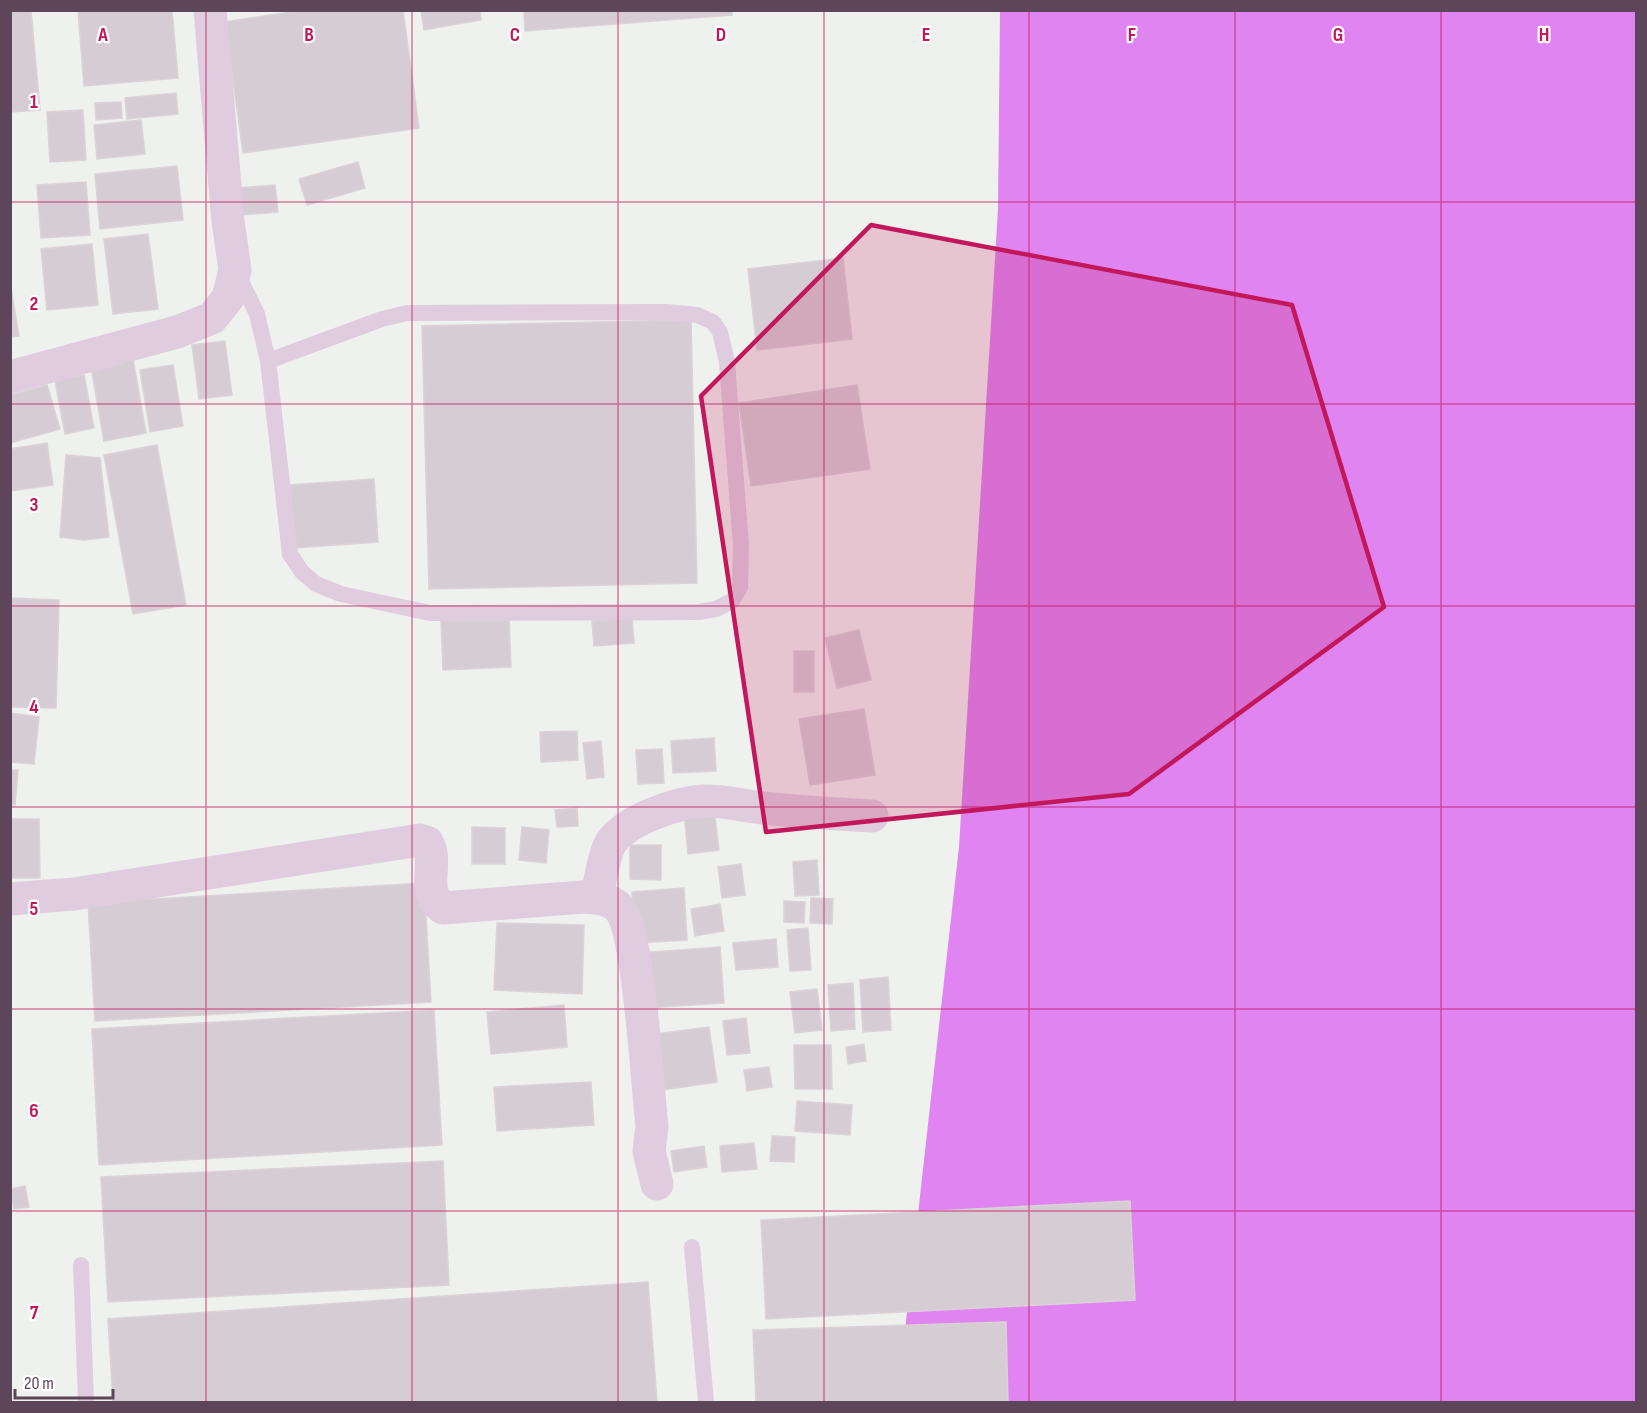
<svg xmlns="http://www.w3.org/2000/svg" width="1647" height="1413" font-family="'Sofia Sans Condensed',sans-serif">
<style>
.water{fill:#df84f1}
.building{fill:#d6cdd4;stroke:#dad2d7;stroke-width:1.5}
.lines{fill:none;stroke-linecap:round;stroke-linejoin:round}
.lane{stroke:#dfccde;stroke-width:16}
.street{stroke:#dfccde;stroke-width:33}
.marked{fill:#c2185b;fill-opacity:0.2;stroke:#c2185b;stroke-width:4.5;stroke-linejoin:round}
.grid{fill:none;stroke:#c2185b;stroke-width:1.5;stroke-opacity:0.55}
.grid-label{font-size:20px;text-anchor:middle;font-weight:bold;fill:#c2185b;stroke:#fff;stroke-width:4.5;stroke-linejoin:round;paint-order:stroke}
</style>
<rect width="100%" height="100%" fill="#eff1ee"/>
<!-- water -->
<path class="water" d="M1000,11H1636V1402H897L959,847L998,209Z"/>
<!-- building -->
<path class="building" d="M10,10H31L40,110L10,112Z
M78,10H172L178,78L84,86Z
M304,10H403L419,128L243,153L225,22Z
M421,10H480L481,20L424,30Z
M524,10H732V15L525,31Z
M176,93L178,114L127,119L125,98Z
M121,102L122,118L96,120L95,103Z
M83,110L86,160L50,162L47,112Z
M141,120L145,154L97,159L94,125Z
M358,162L365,188L307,205L299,179Z
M177,166L183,220L100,229L95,174Z
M86,182L90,235L41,238L37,185Z
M275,185L278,212L240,215L238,188Z
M148,234L158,309L113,314L104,239Z
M92,244L98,305L47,310L41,249Z
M843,258L852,339L757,350L748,269Z
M10,282L19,336L10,337Z
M691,320L697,583L429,589L422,326Z
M225,341L232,395L199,399L192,345Z
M133,359L146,433L104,441L91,367Z
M173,365L183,426L150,432L140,370Z
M84,375L94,428L65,434L55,381Z
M47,385L60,429L10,443V395Z
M857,385L870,469L751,486L739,403Z
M47,443L53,485L10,491V449Z
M157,445L186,605L133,614L104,455Z
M66,455L100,458L109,537L84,540L60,537Z
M374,479L378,542L294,548L290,485Z
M10,598L59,600L56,708L10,707Z
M509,617L511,667L443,670L441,620Z
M632,617L634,643L594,646L592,621Z
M859,630L871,680L837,688L825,638Z
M794,651H814V692H794Z
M864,709L875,775L810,785L799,719Z
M10,713L39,717L34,764L10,762Z
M577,731L578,760L541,762L540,732Z
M714,738L716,771L673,773L671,741Z
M601,741L604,777L587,779L583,743Z
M662,749L664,783L638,784L636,750Z
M10,770H18L15,805H10Z
M577,808L578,826L557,827L555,810Z
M714,808L719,850L688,854L684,811Z
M10,819H39L40,878H10Z
M472,827L505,828V864H472Z
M522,827L549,830L546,863L519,860Z
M630,845H661V880L630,879Z
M817,860L819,895L795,896L793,862Z
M741,864L745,895L722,898L718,867Z
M424,883L431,1002L95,1021L88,903Z
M684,888L687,940L636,943L632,892Z
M811,898L833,899L832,924L810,923Z
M784,901L805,902L804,923L784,922Z
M720,904L724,931L695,936L691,909Z
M497,923L584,925L582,994L494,990Z
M808,928L811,970L790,971L787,930Z
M776,939L778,967L736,970L733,943Z
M720,947L724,1003L644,1008L640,953Z
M888,977L891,1030L863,1032L860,980Z
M853,983L855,1029L831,1031L828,985Z
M817,989L822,1030L795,1033L790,992Z
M564,1005L567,1047L491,1054L487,1012Z
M434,1010L442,1145L99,1165L92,1029Z
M746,1018L750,1053L727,1055L723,1021Z
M709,1027L717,1082L656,1091L648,1035Z
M864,1044L866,1061L848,1064L846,1047Z
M794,1045H831L832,1089H795Z
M769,1067L772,1087L747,1091L744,1070Z
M591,1082L594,1125L497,1131L494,1087Z
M797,1101L852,1105L850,1135L795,1131Z
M772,1136L795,1137L794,1162L770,1161Z
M754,1143L757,1169L722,1172L720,1146Z
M704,1146L707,1167L674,1172L671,1151Z
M443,1161L449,1285L108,1302L101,1177Z
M25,1186L29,1207L14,1209L11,1189Z
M1130,1201L1135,1300L766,1319L761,1220Z
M648,1282L657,1402H113L108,1319Z
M1006,1322L1008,1402H756L753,1330Z"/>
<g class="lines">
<!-- lane -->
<path class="lane" d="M237,273L257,314L268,361L290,554L302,572L316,584L341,594L430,613L699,612L716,609L732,601L740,587L741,546L727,362L720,332L713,322L697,315L666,312L407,313L382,319L268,361
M692,1247L706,1402
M81,1265L86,1402"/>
<!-- street -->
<path class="street" d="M10,377L177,332L212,318L228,298L235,270L228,221L210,10
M596,898C600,884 604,852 612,841C629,819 676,803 703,801C722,800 743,806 762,808C799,812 835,814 872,816
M10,899L74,894L420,840L427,842C440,864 419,891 443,908L583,897C595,898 608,898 618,907C640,930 647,1087 652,1126L649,1151L657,1184"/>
</g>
<!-- marked area -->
<path class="marked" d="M871,225L1292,305L1384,607L1129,794L766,832L701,396Z"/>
<!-- grid -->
<path class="grid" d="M206,10V1402M412,10V1402M618,10V1402M824,10V1402M1029,10V1402M1235,10V1402M1441,10V1402M10,202H1636M10,404H1636M10,606H1636M10,807H1636M10,1009H1636M10,1211H1636"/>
<g class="grid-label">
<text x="103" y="41">A</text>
<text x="309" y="41">B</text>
<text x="515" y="41">C</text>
<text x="721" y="41">D</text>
<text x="926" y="41">E</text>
<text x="1132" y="41">F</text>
<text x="1338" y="41">G</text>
<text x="1544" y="41">H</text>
<text x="34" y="108">1</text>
<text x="34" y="310">2</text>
<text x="34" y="511">3</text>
<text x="34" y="713">4</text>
<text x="34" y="915">5</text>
<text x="34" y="1117">6</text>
<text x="34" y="1319">7</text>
</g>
<!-- border -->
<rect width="1647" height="1413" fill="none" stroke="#5d455a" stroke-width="24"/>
<!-- scale -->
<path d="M15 1389v9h98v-9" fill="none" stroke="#5d455a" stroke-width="3"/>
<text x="24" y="1389" font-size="18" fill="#5d455a" stroke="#ffffff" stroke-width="4.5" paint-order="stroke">20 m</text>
</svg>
